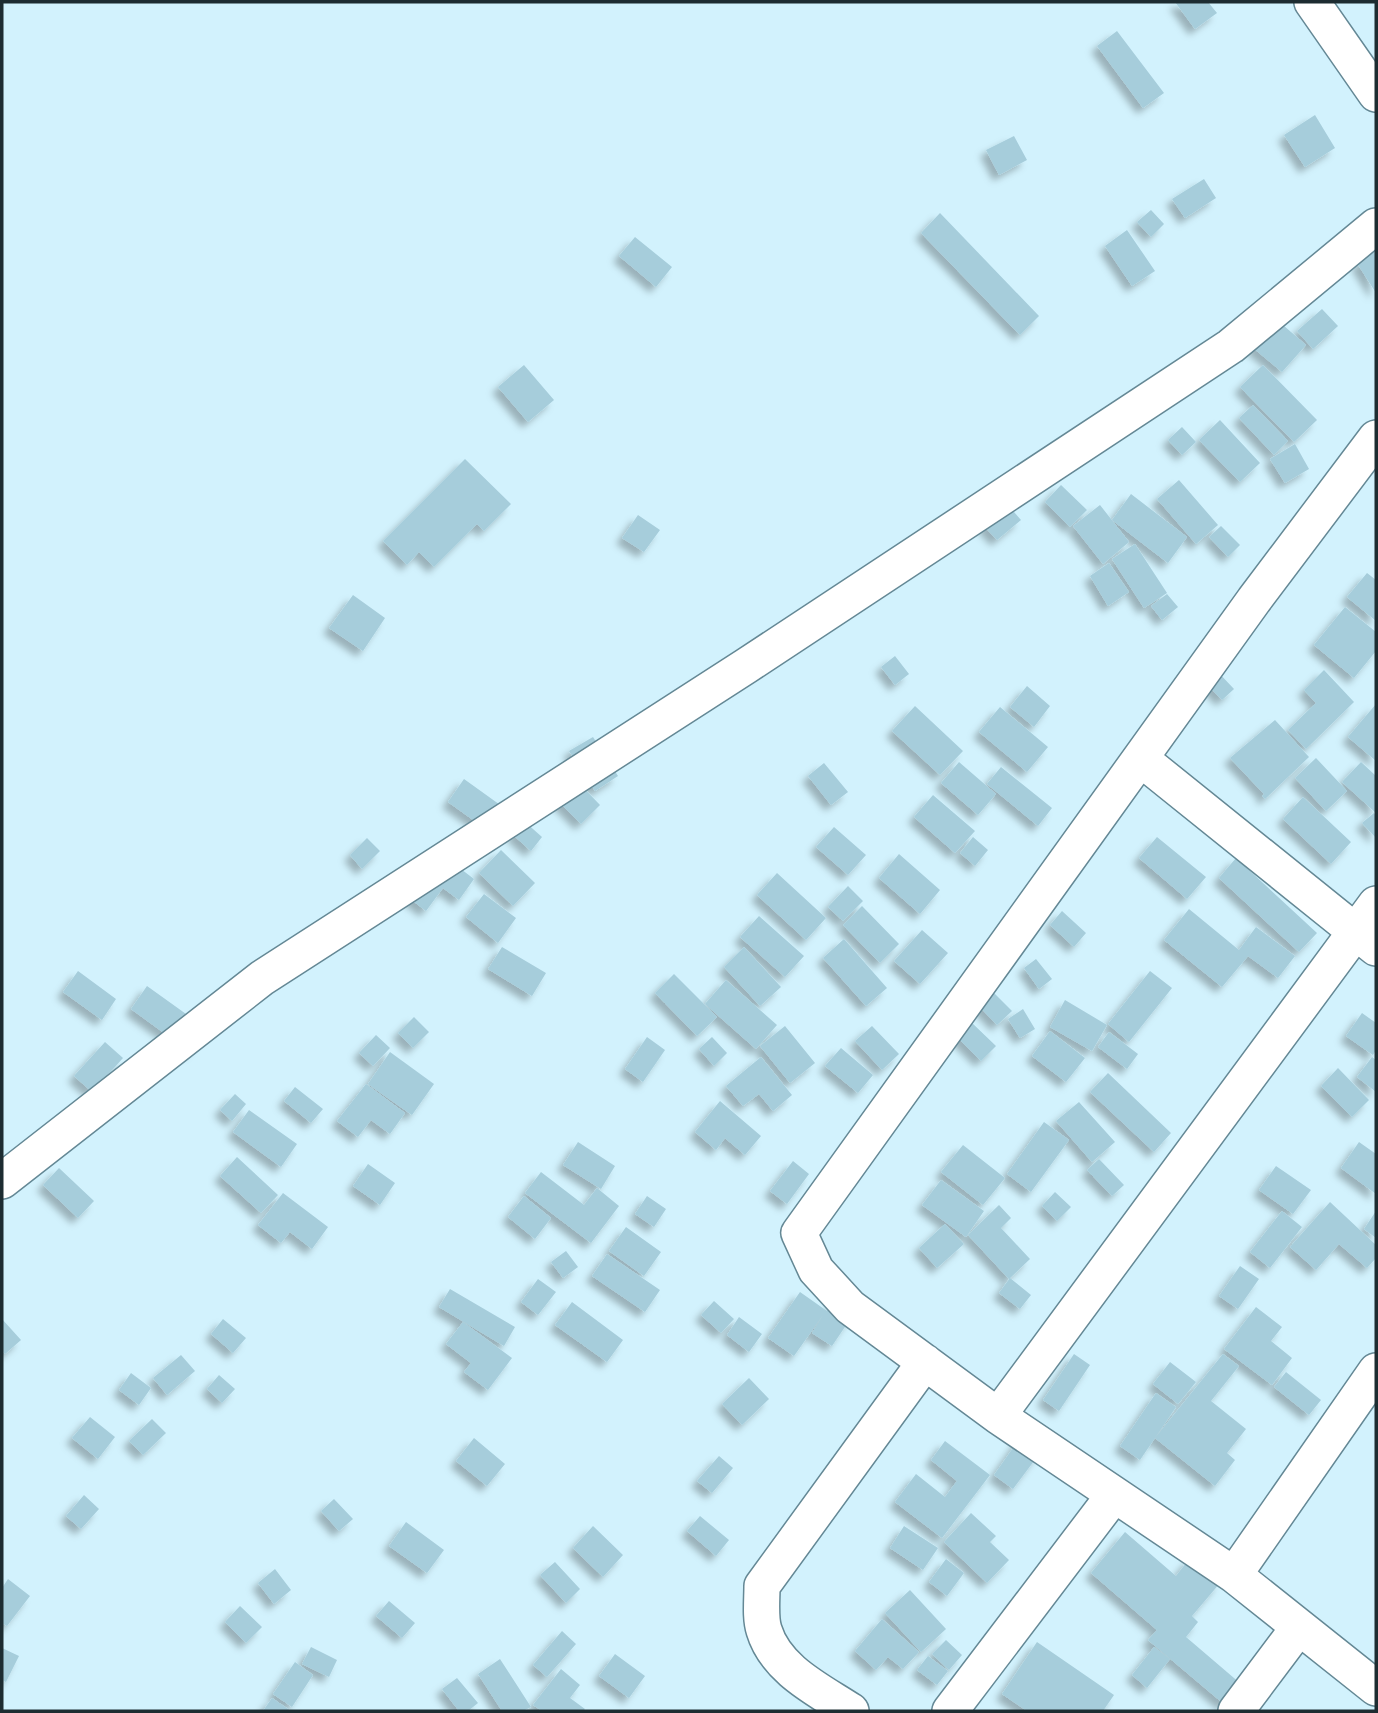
<svg xmlns="http://www.w3.org/2000/svg" width="1378" height="1713" font-family="'Times New Roman',serif">
<style>
.building{fill:#a6cddb;filter:url(#shadow)}
.lines{fill:none;stroke-linecap:round;stroke-linejoin:round}
.minor-casing{stroke:#648895;stroke-width:38}
.minor{stroke:#fff;stroke-width:35}
</style>
<defs>
<filter id="shadow"><feDropShadow dx="-6" dy="6" stdDeviation="3.5" flood-color="#0004"/></filter>
</defs>
<rect width="100%" height="100%" fill="#d2f2fd"/>
<!-- building -->
<path class="building" d="M1175,2H1208L1217,13L1195,29Z
M1117,31L1164,93L1143,108L1097,46Z
M1315,115L1335,148L1305,167L1284,135Z
M1014,136L1027,160L999,175L986,150Z
M1204,179L1216,198L1185,218L1172,199Z
M1151,210L1164,224L1151,237L1137,222Z
M940,213L1039,316L1020,335L921,233Z
M1127,230L1155,271L1132,286L1105,246Z
M635,237L672,267L656,287L619,256Z
M1376,251V293L1357,263Z
M1322,309L1338,326L1313,349L1297,331Z
M1276,319L1306,345L1282,372L1252,347Z
M524,365L554,400L528,422L498,387Z
M1263,365L1317,420L1294,442L1240,387Z
M1253,405L1288,441L1274,455L1239,418Z
M1220,420L1260,463L1240,482L1199,440Z
M1182,427L1196,442L1182,455L1168,440Z
M1295,444L1309,469L1285,483L1270,459Z
M465,459L511,504L484,531L477,524L434,567L419,552L407,565L383,541Z
M1179,480L1218,525L1196,544L1157,499Z
M1061,485L1087,510L1070,527L1045,502Z
M1131,494L1187,537L1168,563L1112,520Z
M1007,504L1021,520L997,540L983,525Z
M1100,505L1129,542L1103,564L1073,526Z
M638,515L660,530L644,552L622,538Z
M1221,526L1240,545L1228,557L1209,537Z
M1135,544L1167,593L1144,608L1112,559Z
M1109,563L1129,592L1108,606L1090,576Z
M1367,573L1376,580V621L1347,597Z
M1167,594L1178,607L1162,620L1151,606Z
M353,595L385,618L363,651L329,628Z
M1345,607L1376,632V651L1354,678L1314,645Z
M895,656L909,674L895,685L881,667Z
M1324,670L1354,702L1306,749L1288,730L1316,703L1304,690Z
M1217,671L1234,689L1222,700L1205,682Z
M1027,686L1050,706L1034,727L1010,707Z
M1376,704V761L1348,737Z
M915,706L963,751L940,775L892,731Z
M1000,707L1048,747L1027,772L979,732Z
M1275,720L1309,757L1265,799L1262,796L1264,794L1230,758Z
M593,737L618,776L595,791L569,751Z
M1316,758L1347,791L1326,811L1295,778Z
M959,762L996,794L978,815L941,783Z
M1361,762L1376,776V813L1342,782Z
M824,763L848,792L831,805L808,776Z
M1001,767L1052,808L1038,826L987,784Z
M464,779L503,807L487,830L448,802Z
M575,779L600,805L581,824L555,798Z
M933,795L975,831L955,853L914,817Z
M1303,797L1351,842L1331,864L1283,819Z
M1374,813L1376,816V838L1362,823Z
M524,821L542,837L531,851L512,834Z
M834,827L866,855L848,875L816,847Z
M973,837L988,850L975,866L960,853Z
M1157,837L1206,877L1187,899L1139,858Z
M367,838L380,851L362,869L350,855Z
M436,850L474,879L459,900L443,888L426,911L404,894Z
M501,850L535,883L513,906L479,873Z
M899,854L940,890L920,914L879,878Z
M1236,858L1317,933L1299,952L1219,878Z
M777,873L826,918L806,940L757,895Z
M848,886L863,901L843,921L828,907Z
M484,894L516,918L498,943L466,917Z
M862,906L899,944L880,963L843,925Z
M1189,909L1239,950L1256,927L1295,956L1278,978L1248,956L1222,987L1164,940Z
M1062,911L1086,933L1074,947L1050,925Z
M759,916L804,956L785,977L740,937Z
M922,930L948,953L920,984L894,961Z
M844,939L887,988L866,1006L823,958Z
M502,947L546,973L532,996L488,969Z
M744,947L781,987L760,1006L724,967Z
M1036,959L1052,979L1039,989L1024,968Z
M78,971L116,999L102,1020L63,992Z
M1150,971L1172,988L1129,1042L1108,1024Z
M674,974L717,1017L697,1036L655,993Z
M726,980L777,1025L756,1049L705,1004Z
M147,986L207,1029L190,1052L131,1009Z
M992,991L1012,1011L997,1025L978,1005Z
M1065,1000L1107,1025L1092,1051L1050,1027Z
M1023,1009L1035,1029L1020,1038L1008,1019Z
M1362,1013L1376,1023V1050L1373,1055L1346,1036Z
M414,1017L429,1032L413,1048L398,1033Z
M970,1021L996,1046L981,1061L956,1036Z
M785,1026L815,1063L790,1083L760,1046Z
M872,1026L899,1054L882,1070L855,1041Z
M1050,1031L1085,1058L1066,1082L1032,1056Z
M1109,1032L1138,1054L1127,1069L1098,1047Z
M376,1035L390,1048L373,1066L359,1053Z
M647,1037L665,1050L643,1082L625,1069Z
M712,1037L727,1053L714,1066L699,1049Z
M105,1042L123,1058L92,1092L74,1076Z
M841,1048L873,1075L858,1093L825,1066Z
M390,1052L434,1084L412,1115L368,1084Z
M761,1057L792,1095L773,1111L759,1094L743,1106L726,1086Z
M1372,1057L1376,1060V1092L1357,1077Z
M1338,1068L1369,1100L1352,1117L1321,1086Z
M1108,1073L1171,1133L1154,1152L1090,1092Z
M366,1084L405,1113L390,1134L371,1120L358,1137L337,1121Z
M295,1087L323,1109L311,1123L284,1101Z
M235,1094L246,1104L232,1121L220,1110Z
M720,1101L761,1136L745,1155L725,1138L716,1150L695,1132Z
M1079,1102L1115,1142L1092,1162L1056,1121Z
M249,1110L297,1144L281,1167L233,1132Z
M1044,1122L1069,1140L1031,1192L1007,1174Z
M578,1142L615,1166L601,1189L563,1165Z
M1359,1142L1376,1154V1194L1341,1168Z
M963,1145L1005,1178L983,1205L941,1172Z
M237,1157L278,1195L261,1213L220,1176Z
M1099,1159L1124,1185L1112,1196L1087,1170Z
M793,1161L809,1174L787,1204L770,1191Z
M368,1164L395,1183L380,1205L353,1186Z
M1276,1166L1311,1190L1293,1214L1259,1190Z
M59,1168L94,1201L78,1218L43,1185Z
M541,1172L584,1205L597,1188L619,1206L591,1243L525,1193Z
M941,1180L984,1211L966,1237L922,1205Z
M1055,1192L1071,1207L1057,1221L1042,1206Z
M283,1193L328,1227L312,1249L290,1232L281,1243L258,1225Z
M524,1196L551,1218L535,1239L508,1217Z
M647,1196L666,1209L654,1227L635,1214Z
M1330,1202L1376,1245V1258L1367,1268L1339,1244L1316,1270L1290,1247Z
M999,1205L1011,1218L1001,1228L1030,1259L1009,1279L968,1235Z
M1282,1211L1302,1227L1270,1268L1250,1252Z
M1376,1211V1238L1364,1229Z
M945,1224L964,1244L937,1268L919,1248Z
M626,1227L661,1252L644,1276L609,1251Z
M566,1251L578,1267L563,1278L551,1262Z
M607,1254L660,1290L645,1312L592,1276Z
M1240,1266L1259,1279L1238,1309L1219,1296Z
M1010,1278L1031,1295L1020,1309L999,1293Z
M538,1279L556,1292L538,1315L521,1302Z
M450,1289L515,1327L504,1346L439,1307Z
M800,1292L827,1311L832,1302L853,1315L832,1346L812,1333L823,1315L794,1356L768,1338Z
M714,1301L734,1319L721,1333L701,1315Z
M572,1302L623,1340L607,1362L555,1325Z
M1256,1307L1282,1327L1271,1341L1292,1358L1272,1385L1224,1349Z
M739,1317L762,1334L749,1352L727,1335Z
M2,1319L21,1340L5,1354L2,1350Z
M223,1319L246,1338L233,1353L211,1334Z
M463,1322L512,1358L488,1390L464,1372L471,1363L446,1344Z
M1074,1354L1090,1365L1059,1411L1043,1400Z
M1223,1354L1239,1366L1211,1401L1246,1429L1227,1453L1235,1460L1215,1486L1155,1438Z
M181,1355L195,1371L167,1395L153,1378Z
M1170,1362L1196,1382L1178,1404L1153,1384Z
M1286,1372L1321,1400L1309,1415L1274,1387Z
M131,1373L151,1388L139,1405L119,1390Z
M219,1375L235,1389L222,1403L207,1389Z
M749,1378L769,1399L742,1425L722,1404Z
M1156,1393L1176,1407L1140,1460L1120,1446Z
M90,1417L115,1437L98,1459L72,1438Z
M152,1419L166,1433L143,1455L129,1441Z
M474,1438L505,1464L487,1486L456,1461Z
M1020,1438L1040,1453L1013,1489L994,1475Z
M945,1441L990,1475L942,1538L895,1502L916,1474L945,1497L957,1481L931,1460Z
M719,1456L733,1468L712,1493L697,1481Z
M84,1495L99,1509L81,1529L66,1516Z
M334,1499L353,1519L339,1531L321,1511Z
M971,1513L996,1536L990,1542L1009,1560L987,1583L944,1542Z
M700,1516L729,1540L716,1556L687,1531Z
M406,1522L444,1550L427,1573L389,1546Z
M593,1526L623,1555L603,1577L573,1548Z
M904,1526L938,1548L923,1570L890,1548Z
M1125,1532L1176,1576L1190,1558L1220,1583L1192,1616L1198,1622L1186,1637L1241,1684L1225,1705L1148,1640L1157,1630L1091,1573Z
M946,1559L964,1573L947,1596L929,1582Z
M555,1562L580,1589L566,1603L540,1575Z
M275,1569L291,1590L274,1604L258,1583Z
M8,1579L30,1596L7,1626L2,1623V1588Z
M910,1590L946,1629L921,1652L885,1613Z
M389,1601L415,1623L402,1638L376,1616Z
M240,1606L262,1627L246,1643L225,1622Z
M882,1619L919,1652L903,1669L888,1657L876,1670L855,1651Z
M562,1631L576,1644L547,1677L533,1665Z
M946,1640L962,1655L949,1670L932,1654Z
M1037,1642L1114,1695L1103,1711H1027L1002,1694Z
M311,1647L337,1660L329,1677L302,1664Z
M1154,1647L1170,1659L1147,1688L1132,1675Z
M2,1648L19,1656L6,1682L2,1680Z
M615,1654L645,1676L629,1698L599,1676Z
M928,1656L948,1671L937,1685L917,1670Z
M500,1659L531,1707L523,1711H502L478,1674Z
M295,1662L313,1675L292,1707L273,1694Z
M561,1669L580,1685L570,1698L585,1709L583,1711H542L533,1705Z
M457,1678L478,1703L468,1711H459L442,1689Z
M272,1698L291,1711H263Z"/>
<g class="lines">
<defs>
<path id="minor" d="M1312,2L1376,94
M1376,438L1254,600L799,1233L816,1270L850,1307L998,1416L1234,1575L1376,1688
M1141,759L1376,948
M2,1181L262,978L746,666L1231,346L1376,226
M998,1416L1376,904
M1234,1575L1376,1371
M851,1711C819,1690 776,1670 764,1630C760,1618 762,1600 762,1586L925,1362
M950,1711L1114,1495
M1236,1711L1299,1627"/>
</defs>
<!-- minor casing -->
<use href="#minor" class="minor-casing"/>
<!-- minor -->
<use href="#minor" class="minor"/>
</g>
<!-- border -->
<rect width="1378" height="1713" fill="none" stroke="#1d2c31" stroke-width="7"/>
</svg>
